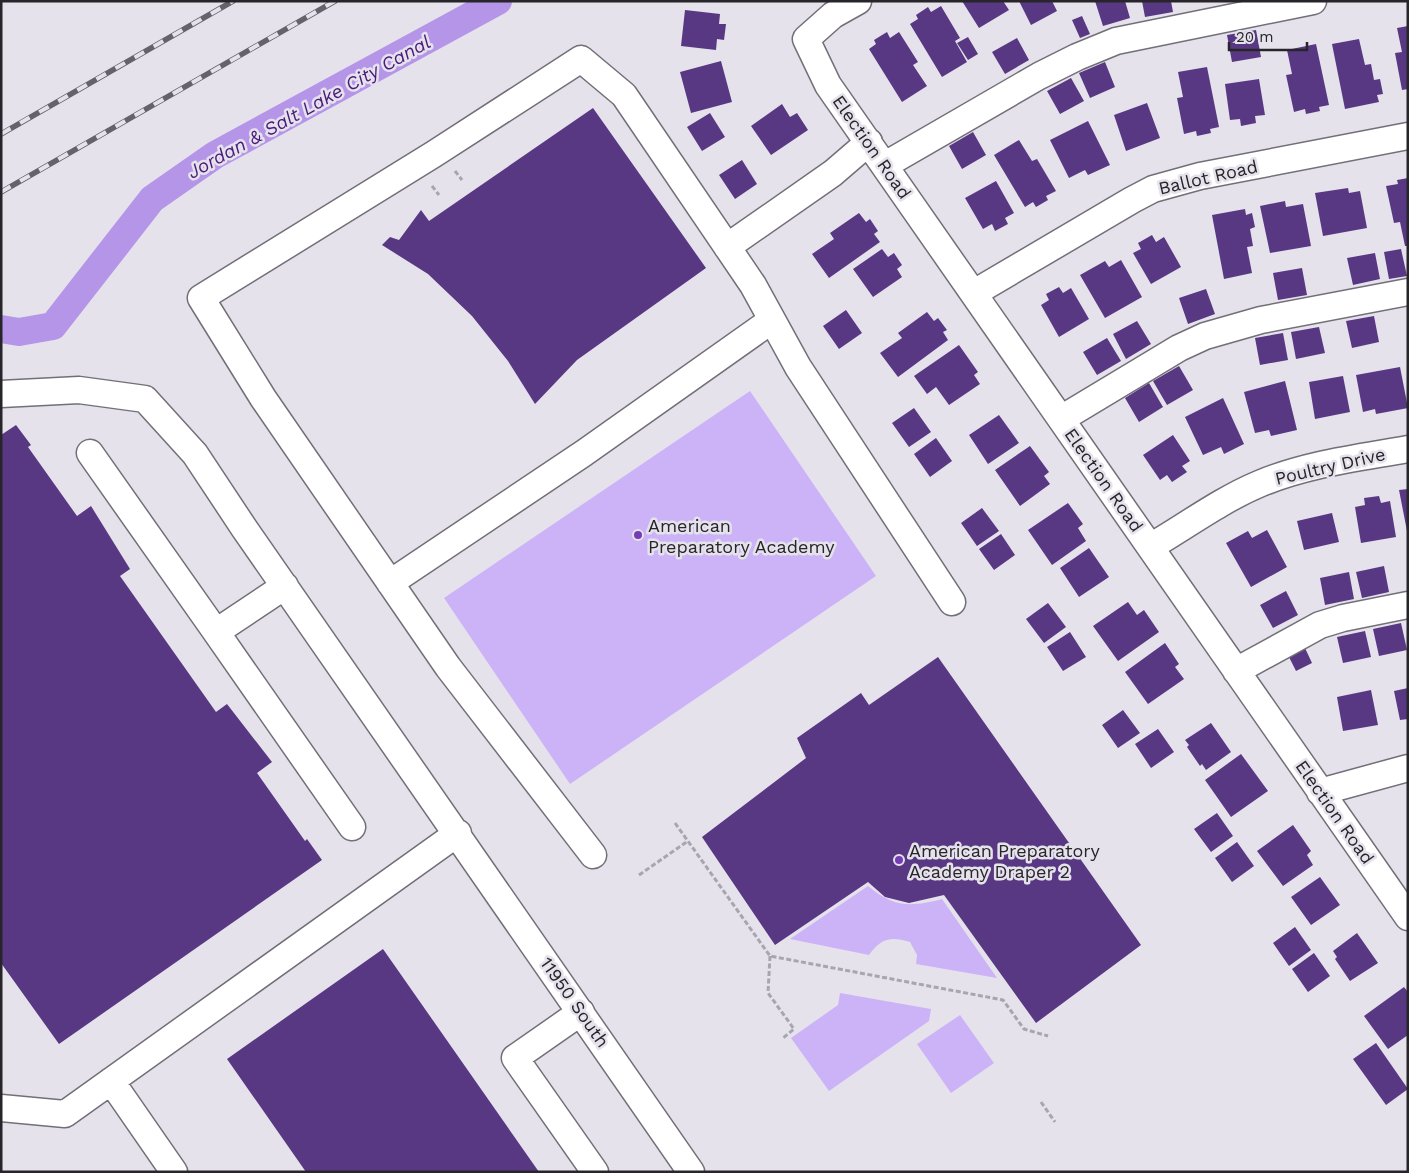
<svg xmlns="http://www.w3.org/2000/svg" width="1409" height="1173" font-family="'Work Sans',sans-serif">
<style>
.green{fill:#ccb3f7}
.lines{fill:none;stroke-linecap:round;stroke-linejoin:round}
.canal{stroke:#b595e8;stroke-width:28}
.building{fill:#583882}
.minor-casing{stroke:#726f78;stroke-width:29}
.path{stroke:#a7a5ad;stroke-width:3;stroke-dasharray:5 2.5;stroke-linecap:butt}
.minor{stroke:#fff;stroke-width:26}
.rail-casing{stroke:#656369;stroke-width:5.5}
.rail{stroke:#e5e2ec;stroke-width:4;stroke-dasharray:11;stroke-linecap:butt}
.poi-dot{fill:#743db4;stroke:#e5e2ec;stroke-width:2}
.labels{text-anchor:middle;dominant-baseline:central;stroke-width:5;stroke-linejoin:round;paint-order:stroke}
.street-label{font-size:18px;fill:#272529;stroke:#e5e2ec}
.poi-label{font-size:18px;fill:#272529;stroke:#e5e2ec;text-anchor:start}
.water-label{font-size:19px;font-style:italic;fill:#4a1a7a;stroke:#e5e2ec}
</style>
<rect width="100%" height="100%" fill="#e5e2ec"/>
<!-- green -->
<path class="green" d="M750,391L876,576L570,784L444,598Z
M868,886C894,908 911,907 942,899L997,978L916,964L917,955L910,942C891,936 881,938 869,955L790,939Z
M840,993L931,1009L929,1021L829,1091L791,1038L838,1005Z
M960,1015L994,1063L951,1093L917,1044Z"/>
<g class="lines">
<!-- canal -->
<path class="canal" d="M1,329L19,332L53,326L152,199L215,155L498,1"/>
</g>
<!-- building -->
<path class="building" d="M962,1H1003L1009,10L979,28Z
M1019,1H1052L1057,11L1031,25Z
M1095,1H1125L1130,18L1103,26Z
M1142,1H1171L1173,12L1145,17Z
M941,6L960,38L955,41L967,62L942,77L910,24L918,19L916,15L928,7L931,12Z
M685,10L720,14L719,24H726L724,40L717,39L716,50L681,46Z
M1082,16L1090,34L1080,38L1072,20Z
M1408,26V89L1402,90L1395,53L1402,52L1397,28Z
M1256,30L1261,57L1232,62L1227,35Z
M887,32L890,38L899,32L918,62L913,65L927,86L902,102L869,49L876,44L874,40Z
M968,37L978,54L968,60L957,43Z
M1017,38L1029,60L1005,74L992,52Z
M1359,39L1365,65L1371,64L1374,80L1380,79L1383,94L1377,95L1379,102L1345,109L1332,44Z
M1316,44L1329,105L1319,107L1320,111L1306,114L1305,109L1294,112L1286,75L1292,74L1287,50Z
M721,61L732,102L691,113L680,72Z
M1105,62L1115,87L1090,98L1079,73Z
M1207,67L1219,127L1210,129L1211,133L1197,136L1196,131L1184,134L1177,98L1183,97L1178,72Z
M1071,78L1084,101L1060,114L1047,91Z
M1259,79L1265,115L1255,116L1256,123L1241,126L1240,119L1230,120L1225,84Z
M1147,103L1160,138L1126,151L1114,115Z
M782,104L790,117L797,113L808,130L771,155L751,126Z
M593,108L706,268L577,360L535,404L508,361L472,316L428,274L382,245L390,237L399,240L421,210L429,221Z
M710,113L725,137L702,151L687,127Z
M1088,121L1110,165L1088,175L1085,170L1069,178L1050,140Z
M973,132L986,155L962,169L949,146Z
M1019,140L1032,161L1037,159L1056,191L1046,196L1048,200L1036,207L1033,202L1025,207L994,155Z
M742,160L757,184L735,199L719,175Z
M1408,178V246H1405L1400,222L1394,223L1386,186L1398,184L1397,180Z
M996,181L1014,213L1005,218L1008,224L995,231L992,224L983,229L965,198Z
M1348,188L1349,193L1360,191L1367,228L1323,236L1315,193Z
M1285,201L1286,207L1303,204L1311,246L1270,253L1260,206Z
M1245,209L1246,215L1252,213L1255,227L1250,229L1253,246L1247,247L1252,273L1224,279L1212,215Z
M859,213L866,222L870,219L878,231L874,234L880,242L829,278L812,254L834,239L830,233Z
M1152,235L1156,242L1164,237L1181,267L1151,284L1133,253L1141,249L1138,243Z
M882,249L888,257L894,253L902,265L897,269L902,277L873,297L853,269Z
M1401,249L1407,276L1389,279L1384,252Z
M1375,253L1380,279L1353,285L1347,258Z
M1121,260L1142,297L1105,318L1080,275L1105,261L1109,267Z
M1302,268L1307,295L1278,300L1273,273Z
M1059,287L1063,293L1071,288L1089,319L1059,337L1041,305L1049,300L1046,294Z
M1206,289L1215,314L1188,324L1179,298Z
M846,310L862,333L839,349L823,326Z
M927,312L934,321L938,318L947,330L943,332L948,340L898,377L880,353L902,338L898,333Z
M1374,316L1379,342L1352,348L1346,321Z
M1137,321L1151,344L1126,359L1113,334Z
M1319,327L1325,353L1296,359L1291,332Z
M1283,333L1288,360L1260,365L1255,338Z
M1107,338L1121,361L1097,375L1083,352Z
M959,345L978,372L974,375L980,384L949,405L936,387L927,394L914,376Z
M1179,366L1193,390L1167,405L1153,381Z
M1400,367L1408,408L1376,414L1375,409L1363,412L1356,375Z
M1343,376L1350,412L1315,419L1309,382Z
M1285,381L1297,430L1271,436L1269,430L1255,433L1244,392Z
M1149,383L1163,407L1139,422L1125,398Z
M1223,398L1244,444L1224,454L1221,447L1203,455L1185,417Z
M914,408L931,432L909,447L892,423Z
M999,415L1019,443L988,464L969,435Z
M16,425L31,445L28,447L77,516L91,506L130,569L120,576L216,712L227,704L272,762L257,773L305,841L307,839L322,860L59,1044L1,963V435Z
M1173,435L1190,461L1182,466L1187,472L1172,482L1167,475L1160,480L1143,455Z
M936,438L952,461L930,477L914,454Z
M1030,446L1049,472L1044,476L1050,484L1020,506L995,470Z
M1408,489V531H1407L1399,490Z
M1379,496L1381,503L1390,501L1396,537L1361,543L1355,507L1365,505L1364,498Z
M1068,503L1083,524L1078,528L1086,541L1052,565L1028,530Z
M982,508L999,531L977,546L961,523Z
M1332,513L1339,542L1304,550L1297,521Z
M1267,530L1287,567L1251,587L1226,543L1248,531L1252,538Z
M1001,534L1015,555L994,570L979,549Z
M1089,548L1109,577L1079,597L1060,568Z
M1384,566L1389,592L1362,598L1356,572Z
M1349,572L1354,599L1325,605L1320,578Z
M1286,591L1298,615L1273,628L1260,605Z
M1128,602L1137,615L1144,610L1159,632L1118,661L1093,626Z
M1048,603L1066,627L1044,643L1026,619Z
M1401,623L1407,650L1379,656L1373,629Z
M1365,631L1371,657L1343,663L1337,637Z
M1070,632L1086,657L1063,671L1047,647Z
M1165,643L1179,664L1175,667L1184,679L1148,704L1125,672Z
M1305,648L1312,663L1296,671L1288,655Z
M938,657L1141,945L1036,1023L944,895L909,903L885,897L868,882L775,945L702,837L806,758L797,738L861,693L869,705Z
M1408,688V719L1400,720L1394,691Z
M1371,690L1378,725L1343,731L1337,697Z
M1123,710L1140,733L1118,748L1102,725Z
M1211,723L1231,752L1206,770L1202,764L1200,766L1187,747L1189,745L1185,740Z
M1158,729L1174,752L1151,768L1135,744Z
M1241,754L1268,791L1231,817L1205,780Z
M1217,813L1233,836L1211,852L1194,829Z
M1293,825L1311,851L1307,855L1313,865L1283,886L1257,851Z
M1237,842L1254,866L1232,882L1215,858Z
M1320,877L1340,905L1311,925L1291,897Z
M1295,927L1311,950L1289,966L1273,943Z
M1357,933L1378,963L1350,981L1335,959L1337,957L1333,951Z
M383,949L539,1172H306L227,1059Z
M1314,953L1330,976L1308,992L1292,969Z
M1404,987L1408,992V1035L1388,1049L1364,1016Z
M1376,1043L1408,1089L1386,1105L1353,1059Z"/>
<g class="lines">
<defs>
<path id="minor" d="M858,1L833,15L806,39L828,85L1408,917
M885,165L1039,76L1077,57L1116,41L1313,1
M727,247L833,173L869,142
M974,293L1132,200L1153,189L1200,176L1408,136
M1,394L79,390L145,399L195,454L244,528L691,1172
M1061,419L1179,348L1205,336L1261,320L1408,292
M90,453L216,632
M1150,547C1186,526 1221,500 1259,484C1306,464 1358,458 1408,449
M390,583L584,453L772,320
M285,586L216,632L352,827
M1236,671L1320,625L1343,618L1408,605
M1320,792L1408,768
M593,855L448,667L263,398L201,298L434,154L581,59L624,95L753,285L798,367L952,602
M581,1012L515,1058L595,1172
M111,1081L174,1172
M1,1108L65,1114L458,833"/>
</defs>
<!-- minor casing -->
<use href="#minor" class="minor-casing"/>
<!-- path -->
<path class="path" d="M455,171L462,180
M432,186L439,195
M675,823L770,956L1003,1000L1024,1029L1048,1036
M639,875L688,841
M770,956L768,993L794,1029L783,1038
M1041,1102L1055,1122"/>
<!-- minor -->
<use href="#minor" class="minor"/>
<defs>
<path id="rail" d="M1,134L233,1
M1,192L335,1"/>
</defs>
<!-- rail casing -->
<use href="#rail" class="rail-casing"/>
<!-- rail -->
<use href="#rail" class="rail"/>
</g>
<!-- markers -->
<g class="poi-dot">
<circle cx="638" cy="535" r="5"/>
<circle cx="899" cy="860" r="5"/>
</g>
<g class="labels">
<!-- street labels -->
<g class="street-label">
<text transform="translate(872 147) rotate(55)">Election Road</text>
<text transform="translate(1208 177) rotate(-13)">Ballot Road</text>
<text transform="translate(1330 466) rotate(-13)">Poultry Drive</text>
<text transform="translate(1104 480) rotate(55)">Election Road</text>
<text transform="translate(1335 812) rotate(55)">Election Road</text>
<text transform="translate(575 1002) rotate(55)">11950 South</text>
</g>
<!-- poi labels -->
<g class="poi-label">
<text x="648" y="525">American<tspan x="648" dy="21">Preparatory Academy</tspan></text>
<text x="909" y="850">American Preparatory<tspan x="909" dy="21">Academy Draper 2</tspan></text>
</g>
<!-- water labels -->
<g class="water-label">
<text transform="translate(309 107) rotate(-29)">Jordan &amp; Salt Lake City Canal</text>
</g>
</g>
<!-- border -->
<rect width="1409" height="1173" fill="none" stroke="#272529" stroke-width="5"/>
<!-- scale -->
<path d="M1229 42v8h78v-8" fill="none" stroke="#272529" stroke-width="2.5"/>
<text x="1236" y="42" font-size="15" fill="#272529" stroke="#e5e2ec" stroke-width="4" paint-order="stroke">20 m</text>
</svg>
